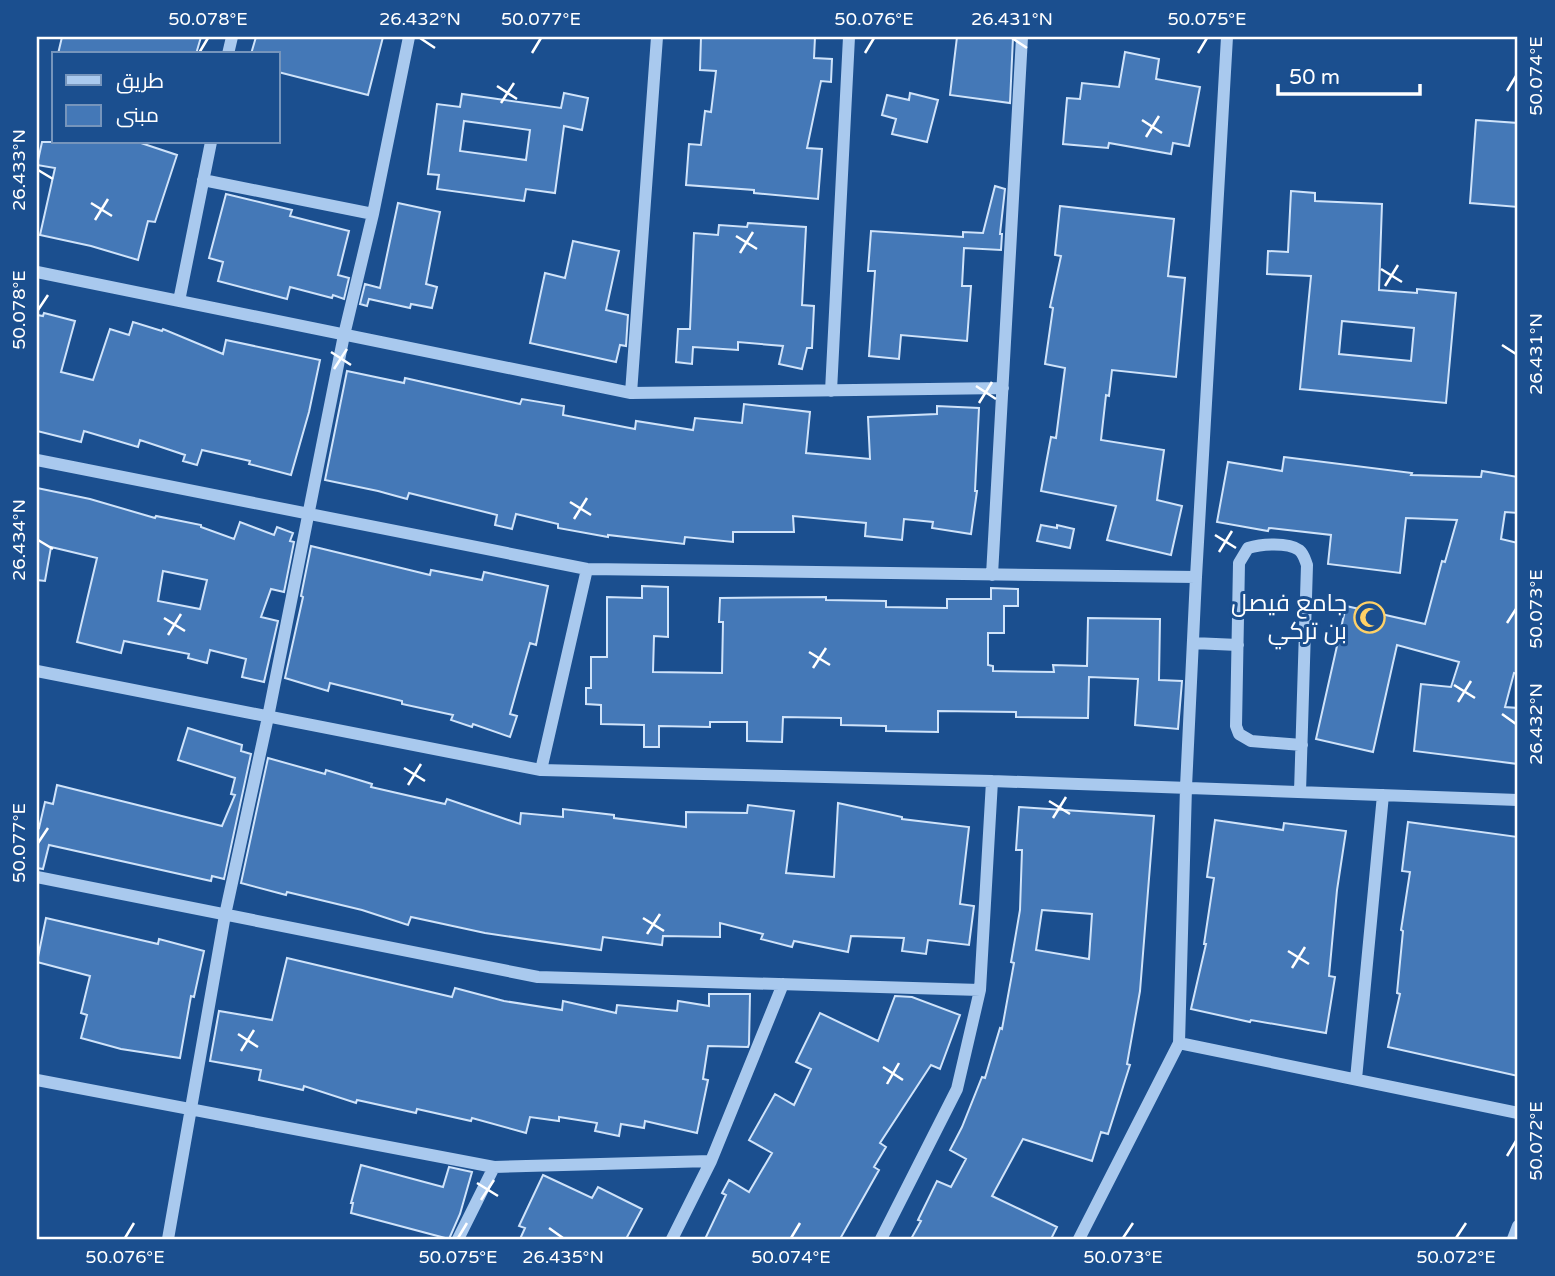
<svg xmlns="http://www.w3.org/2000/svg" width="1555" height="1276" font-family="'Varela Round',Cairo,sans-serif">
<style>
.building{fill:#4478b7;stroke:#cfe3fa;stroke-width:2;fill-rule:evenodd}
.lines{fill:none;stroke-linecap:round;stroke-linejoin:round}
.minor{stroke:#a9c9ee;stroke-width:12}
.ticks{fill:none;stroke:#fff;stroke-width:2.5}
.labels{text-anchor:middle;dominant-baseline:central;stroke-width:6;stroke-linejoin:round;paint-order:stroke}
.poi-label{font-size:24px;fill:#fff;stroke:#1b4f8f;text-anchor:end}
.neatline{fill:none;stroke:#fff;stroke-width:2.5}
.ticks-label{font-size:18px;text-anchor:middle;fill:#fff}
</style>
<rect width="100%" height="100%" fill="#1b4f8f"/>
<!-- building -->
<path class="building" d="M62,37H201L196,54H58Z
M256,37H383L368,95L278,72V54H251Z
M701,37H815L814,58L832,59L831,82L821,81L807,148L822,149L818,199L754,193V190L686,185L689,144L701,145L705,111L711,112L716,71L700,70Z
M957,37H1013L1010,103L950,95Z
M1125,52L1159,59L1156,79L1200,87L1189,146L1173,143L1171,154L1109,143L1108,148L1063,144L1067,98L1080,99L1082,83L1119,87Z
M564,93L588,98L582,130L564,126L555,193L526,189L524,201L437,189L439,175L428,174L437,104L460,107L462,94L561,108ZM464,121L530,130L526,160L460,151Z
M910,93L938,100L927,142L892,134L896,119L882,115L887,95L909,100Z
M1476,120L1518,123V207L1470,203Z
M42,142H138L177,155L155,222L148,221L138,260L91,246L40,235L55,168L37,165Z
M995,186L1005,189L1000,234H1002L1001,250L964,248L962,286H971L967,341L901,335L899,359L869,356L875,271H868L871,231L963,237V232L983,233Z
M1291,191L1315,193V201L1382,204L1379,290L1417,293V289L1456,293L1446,403L1300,389L1311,276L1267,274L1268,251L1288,252ZM1342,321L1414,328L1411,361L1339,354Z
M226,194L292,210L290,216L349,231L338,275L349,278L344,299L333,295L332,298L290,287L287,299L218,281L223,262L209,258Z
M398,203L440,212L426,284L437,287L432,308L411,304L410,308L369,299L367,306L360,304L365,284L380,288Z
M1060,206L1174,219L1168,276L1185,278L1176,377L1112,370L1109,396L1106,395L1101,440L1164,450L1157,500L1182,506L1171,555L1107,540L1116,506L1041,491L1051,437L1056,438L1065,368L1045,364L1053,308L1050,307L1061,256L1055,255Z
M748,223L806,227L802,305L814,306L812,348H807L802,369L779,364L783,346L738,342V350L693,347L692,364L676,362L678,329H690L694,233L718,235L719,225L747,227Z
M573,241L619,251L606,310L628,315L626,346L620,345L616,362L530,343L545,273L565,278Z
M44,313L75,321L61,372L93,380L110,329L129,335L133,322L162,331L163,329L223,354L226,340L320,360L309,412L291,475L249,464L250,461L202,450L197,465L183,461L185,455L140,440L138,447L84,431L81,442L37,431V315L43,316Z
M347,371L404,383L405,378L520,404L522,399L564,406L563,415L635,429L636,421L693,430L695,418L742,423L744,404L810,412L806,453L870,459L868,417L937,414V406L979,408L975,491H977L971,534L932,528L933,522L904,519L902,540L865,536L866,523L793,516L794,532H733V542L685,537L684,544L608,535V537L558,528V524L516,514L512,529L495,525L497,515L409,493L407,499L378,491L325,480Z
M1284,457L1412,473L1411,475L1481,477L1482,471L1518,477V513L1505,512L1501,539L1518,543V674L1514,673L1505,707L1518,708V764L1414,751L1421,684L1451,687L1459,662L1397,645L1373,752L1316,739L1346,606L1425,624L1442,561L1445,562L1457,520L1406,518L1400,573L1328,564L1331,535L1269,528L1268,531L1217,522L1228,462L1282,471Z
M37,488L90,499L155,518L156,516L201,525V527L234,539L240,522L274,535L277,527L293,533L290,541L294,542L284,592L271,589L261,617L278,621L264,682L242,677L246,659L210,650L207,663L188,658L189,654L124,641L121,653L77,642L97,558L51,547L45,581L37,580ZM163,571L207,580L200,609L158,601Z
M1041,525L1057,528V525L1074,529L1070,548L1037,541Z
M311,546L430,575L431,570L482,580L484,572L548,586L536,645L530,643L510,714L517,716L510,737L473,724L472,727L451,720L453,715L402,704V701L330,683L328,691L285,678L303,597L301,596Z
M642,586L668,587V637L654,636L653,672L722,673L723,622H719L720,598L826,597V600L886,601V607L947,608V599H991V588L1018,589V606H1004V633H988V665L993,666V671L1054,672L1053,665L1087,666L1088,618L1160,619L1159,680L1182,681L1178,729L1135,725L1138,679L1089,677L1088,718L1016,717V712L938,711V732L886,731V726L841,725V718L783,717L782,742L747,741V722H710V727L659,726V747H644V725L601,724V705L586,704V688H591V657H607V597L642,598Z
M188,728L242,745L241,751L251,754L224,879L212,876L211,881L49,845L43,869L37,868V827L39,828L45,802L53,804L57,785L222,826L235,795L231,794L235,778L178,760Z
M268,758L325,774L326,770L372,784L371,787L445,804L447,799L520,824L521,813L563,817V809L614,815V818L686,827V812L747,813L748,805L794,811L786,873L834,877L838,803L902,817V819L969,827L960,904L974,906L969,945L928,940L926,954L902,951L904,938L851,936L848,952L794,941L792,947L761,939L763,934L720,923V937L663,936L662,945L603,937L601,950L485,933L411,917L408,925L362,910L287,892L286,895L241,883Z
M1019,807L1154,816L1140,991L1127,1064L1130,1065L1108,1134L1101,1132L1092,1161L1023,1139L992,1196L1057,1227L1051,1239H911L921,1221L918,1220L937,1181L951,1187L966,1159L950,1150L962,1127L982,1077L985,1078L1000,1028L1002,1029L1014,963L1011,962L1020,910L1022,850H1016ZM1042,910L1092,914L1089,959L1036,950Z
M1215,820L1283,830L1284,823L1346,831L1337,890L1329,976L1335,977L1326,1033L1251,1020L1250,1022L1191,1009L1206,944H1204L1214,878L1207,877Z
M1408,822L1518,837V1076L1388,1047L1400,994L1397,993L1403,931L1401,930L1410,872L1402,871Z
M46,918L158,944L159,939L204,951L194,997L191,996L180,1058L121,1049L81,1038L87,1015L81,1013L90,976L37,962Z
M287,958L452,997L455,988L504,1001L562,1010L563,1001L616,1013L617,1005L677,1011L678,1001L709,1006V994H750L749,1044L748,1047L708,1046L703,1079L708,1080L697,1133L645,1121L644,1128L621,1124L619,1136L595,1131L597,1123L559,1117V1121L530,1117L526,1133L472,1118L471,1121L417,1109L416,1113L357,1100L356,1103L304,1086L303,1090L259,1080L261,1070L210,1061L219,1011L272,1020Z
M895,996L912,997L960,1015L940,1069L931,1065L880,1143L886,1147L874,1167L879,1170L840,1239H705L726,1195L722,1193L729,1180L749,1192L772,1153L749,1140L775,1094L794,1105L811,1069L796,1062L820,1013L878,1041Z
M361,1165L443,1187L449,1167L472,1172L460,1214L449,1239L351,1213L353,1203H351Z
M543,1175L592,1198L598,1187L642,1209L626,1239H520L525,1228L519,1226Z"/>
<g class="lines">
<!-- minor -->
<path class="minor" d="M228,54L232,37
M373,214L409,37
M37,272L631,393L1003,388
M179,301L211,142
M831,391L849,37
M631,393L657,37
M37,460L587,569L1196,577
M992,575L1022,37
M1193,643L1238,645
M37,671L541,770L992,781L1518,800
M541,770L587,569
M1300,792L1307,565C1305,560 1304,554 1299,550C1288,542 1261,544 1248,548L1239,563L1236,726L1239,734L1251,741L1302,745
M37,877L538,977L980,990
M1179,1043L1518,1113
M1356,1079L1383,795
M37,1080L494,1167L711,1161
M168,1239L225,915L268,717L344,335L373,214L203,180
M458,1239L494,1167
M672,1239L711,1161L783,984
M881,1239L957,1089L980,990L992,781
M1079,1239L1179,1043L1186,787L1196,577L1227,37
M1513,1239L1518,1226"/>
</g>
<!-- ticks -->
<path class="ticks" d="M420,38L435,48M1012,38L1027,48M199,53L208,38M532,53L541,38M865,53L874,38M1198,53L1207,38M497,86L517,99M1507,91L1516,76M501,103L514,83M1142,120L1162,133M1146,137L1159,116M38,170L53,179M91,203L112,216M95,220L108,199M736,236L757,249M740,253L753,232M1381,269L1402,282M1385,286L1398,265M38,310L48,295M1502,345L1516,354M331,352L351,365M334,369L347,349M976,386L996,399M979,403L992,382M570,502L591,515M574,519L587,498M1215,535L1236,548M38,540L53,549M1219,552L1232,531M164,618L185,631M1507,623L1516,609M168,635L181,614M809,652L830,665M813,668L826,648M1454,685L1475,698M1458,702L1471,681M1502,714L1516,724M404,768L425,781M408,785L421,764M1049,801L1070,814M1053,818L1066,797M38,843L48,828M643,918L664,931M647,934L660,914M1288,951L1309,964M1292,968L1305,947M238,1034L258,1047M241,1051L254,1030M883,1067L903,1080M887,1084L899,1063M1507,1156L1516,1141M477,1183L498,1196M481,1200L494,1180M549,1228L563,1238M125,1238L134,1223M458,1238L467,1223M791,1238L800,1223M1123,1238L1133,1223M1456,1238L1466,1223"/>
<!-- icons -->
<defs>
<symbol id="mosque-ring" viewBox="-11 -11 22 22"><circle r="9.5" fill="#1b4f8f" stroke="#ffd166" stroke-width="1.5"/><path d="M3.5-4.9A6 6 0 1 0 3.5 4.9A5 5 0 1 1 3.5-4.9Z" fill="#ffd166"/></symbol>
</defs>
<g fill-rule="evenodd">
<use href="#mosque-ring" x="1352" y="600" width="35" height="35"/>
</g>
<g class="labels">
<!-- poi labels -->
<g class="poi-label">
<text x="1347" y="603">جامع فيصل<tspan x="1347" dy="28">بن تركي</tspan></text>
</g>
</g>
<!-- border -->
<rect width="1555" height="1276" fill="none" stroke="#1b4f8f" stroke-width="77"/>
<!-- legend -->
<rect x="52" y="52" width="228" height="91" fill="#1b4f8f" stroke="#7695bc" stroke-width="2"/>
<rect x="66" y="75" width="35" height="10" fill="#a9c9ee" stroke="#7695bc" stroke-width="2"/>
<text x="116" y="88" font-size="21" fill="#ffffff">طريق</text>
<rect x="66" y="105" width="35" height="21" fill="#4478b7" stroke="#7695bc" stroke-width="2"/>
<text x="116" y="122" font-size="21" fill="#ffffff">مبنى</text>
<!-- scale -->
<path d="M1278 84v10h142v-10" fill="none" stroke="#ffffff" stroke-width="3.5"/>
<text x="1289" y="84" font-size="21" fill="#ffffff" stroke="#1b4f8f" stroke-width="5" paint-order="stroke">50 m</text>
<rect x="38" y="38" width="1478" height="1200" class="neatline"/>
<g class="ticks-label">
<text x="208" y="25">50.078°E</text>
<text x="420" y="25">26.432°N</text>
<text x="541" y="25">50.077°E</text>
<text x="874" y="25">50.076°E</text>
<text x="1012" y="25">26.431°N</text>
<text x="1207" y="25">50.075°E</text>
<text transform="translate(1536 76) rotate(-90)" y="6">50.074°E</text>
<text transform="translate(19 170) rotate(-90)" y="6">26.433°N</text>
<text transform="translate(19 310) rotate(-90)" y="6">50.078°E</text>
<text transform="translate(1536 354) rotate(-90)" y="6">26.431°N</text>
<text transform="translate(19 540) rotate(-90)" y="6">26.434°N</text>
<text transform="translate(1536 609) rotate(-90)" y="6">50.073°E</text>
<text transform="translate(1536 724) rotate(-90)" y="6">26.432°N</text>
<text transform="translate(19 843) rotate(-90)" y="6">50.077°E</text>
<text transform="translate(1536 1141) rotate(-90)" y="6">50.072°E</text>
<text x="125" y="1263">50.076°E</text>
<text x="458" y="1263">50.075°E</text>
<text x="563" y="1263">26.435°N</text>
<text x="791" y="1263">50.074°E</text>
<text x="1123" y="1263">50.073°E</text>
<text x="1456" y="1263">50.072°E</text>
</g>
</svg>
